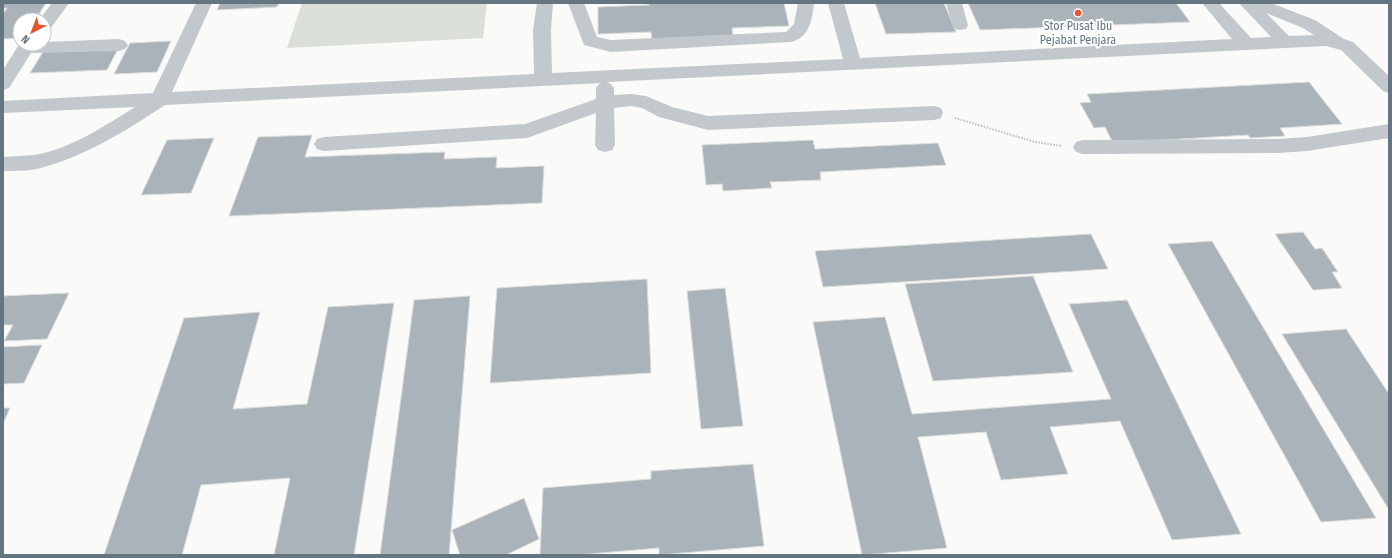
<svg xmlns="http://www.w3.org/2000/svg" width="1392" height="558" font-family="'Fira Sans Condensed',sans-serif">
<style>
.green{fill:#dadfd7}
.building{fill:#aab3b9;stroke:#dcdcda}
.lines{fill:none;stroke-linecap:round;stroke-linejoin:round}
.path{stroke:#bbbfc2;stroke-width:2;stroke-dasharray:1.5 1.5;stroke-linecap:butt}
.minor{fill:#c3c8cc;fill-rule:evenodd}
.poi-dot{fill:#e4572e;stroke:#fff;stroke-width:1.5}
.labels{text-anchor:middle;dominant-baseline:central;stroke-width:4;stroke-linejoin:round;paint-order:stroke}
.far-poi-label{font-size:12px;fill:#657683;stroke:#fff}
</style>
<rect width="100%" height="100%" fill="#fafaf8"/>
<!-- green -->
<path class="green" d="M302,3H487L483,38L287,48Z"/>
<!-- building -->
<path class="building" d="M3,3H46L35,20H20V38L3,39V14L7,8H3Z
M220,3H279L277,7L217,10Z
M649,3H784L789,26L732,28L733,37L652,40L651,32L598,34V7L649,5Z
M875,3H944L956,32L886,34Z
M968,3H1176L1190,22L980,30Z
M171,41L157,72L114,74L130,43Z
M118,49L107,70L30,73L43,52Z
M1309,82L1342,124L1280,128L1285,136L1250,138L1248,135L1113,143L1105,127L1094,128L1080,103L1091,102L1087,94Z
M312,135L305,157L445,152L444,159L497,157L496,168L544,166L542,203L229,216L258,137Z
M214,138L191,193L141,195L167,140Z
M813,140L815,149L938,143L946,165L820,172L821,180L770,182L772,188L723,191L722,184L706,185L702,145Z
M1303,232L1315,249L1322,248L1338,272H1332L1342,288L1313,290L1275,234Z
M1091,234L1108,269L823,287L815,251Z
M1212,241L1376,518L1321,522L1168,244Z
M1033,276L1073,372L933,381L905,284Z
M647,279L651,373L490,383L497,288Z
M725,288L743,426L701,429L687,291Z
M69,293L47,339L4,341L13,325H3V296Z
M470,296L449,555H380L414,300Z
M1127,300L1241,534L1172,540L1120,421L1050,427L1068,474L1001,480L986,432L918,437L947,548L862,555L813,322L885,317L912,414L1111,399L1069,304Z
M394,303L354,555H274L290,478L201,485L182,555H104L184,318L260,312L233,409L307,404L328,307Z
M1346,329L1389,394V510L1282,334Z
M42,345L24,383L3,384V347Z
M3,408H10L3,424Z
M753,464L764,546L659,555V548L577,555H540L543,488L651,479V471Z
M524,498L539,539L506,555H460L452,530Z"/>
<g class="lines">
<!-- path -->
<path class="path" d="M955,118L1035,142L1062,146"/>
<!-- minor -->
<path class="minor" d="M52,3H69L50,29L44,30V20H39Z
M196,3H212L172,92L534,74L533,30L537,3H553L551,30L552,73L843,59L828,3H844L860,58L1232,39L1202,3H1219L1251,38L1271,37L1239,3H1271L1315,20L1344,39L1353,42L1389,76V93L1383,91L1341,50L1326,46L607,82L611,84L614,88V95L631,94L646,96L672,107L708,116L934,106L941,108L943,113L941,118L934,120L708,130L659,117L642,108L631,106L614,108L615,145L612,150L605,152L598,150L595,145L596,113L527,138L324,151L317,149L314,144L317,139L324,137L525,124L596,99V88L599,84L602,83L165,105C124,132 84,157 37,169C26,171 14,171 3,171V157C13,156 24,156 34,155C69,150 106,125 135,107L3,113V101L153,93ZM1266,13L1303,28L1314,35L1289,36Z
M568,3H584L597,37L611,40L786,32L794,24L798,3H814C812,20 810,37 791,42L611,52L584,45Z
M946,3H962L968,25L966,29L960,30L954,29L952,25Z
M119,39L125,41L128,45L125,49L119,51L31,53L9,88L3,90V70L20,43L44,44V42Z
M1389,124V138L1307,151L1278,153L1083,154L1076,152L1073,147L1076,142L1083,140L1278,139L1307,137Z"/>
</g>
<!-- markers -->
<circle class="poi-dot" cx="1078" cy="13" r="4"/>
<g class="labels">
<!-- far-poi labels -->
<g class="far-poi-label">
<text x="1078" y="26">Stor Pusat Ibu<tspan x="1078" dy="14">Pejabat Penjara</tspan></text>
</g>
</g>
<!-- border -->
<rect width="1392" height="558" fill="none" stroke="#657683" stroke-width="8"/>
<!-- north arrow -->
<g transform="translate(32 32) rotate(222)"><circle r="19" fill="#ffffff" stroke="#c1c8cd"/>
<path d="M0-3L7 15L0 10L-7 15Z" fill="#e4572e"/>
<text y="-6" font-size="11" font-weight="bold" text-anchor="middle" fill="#657683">N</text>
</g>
</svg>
